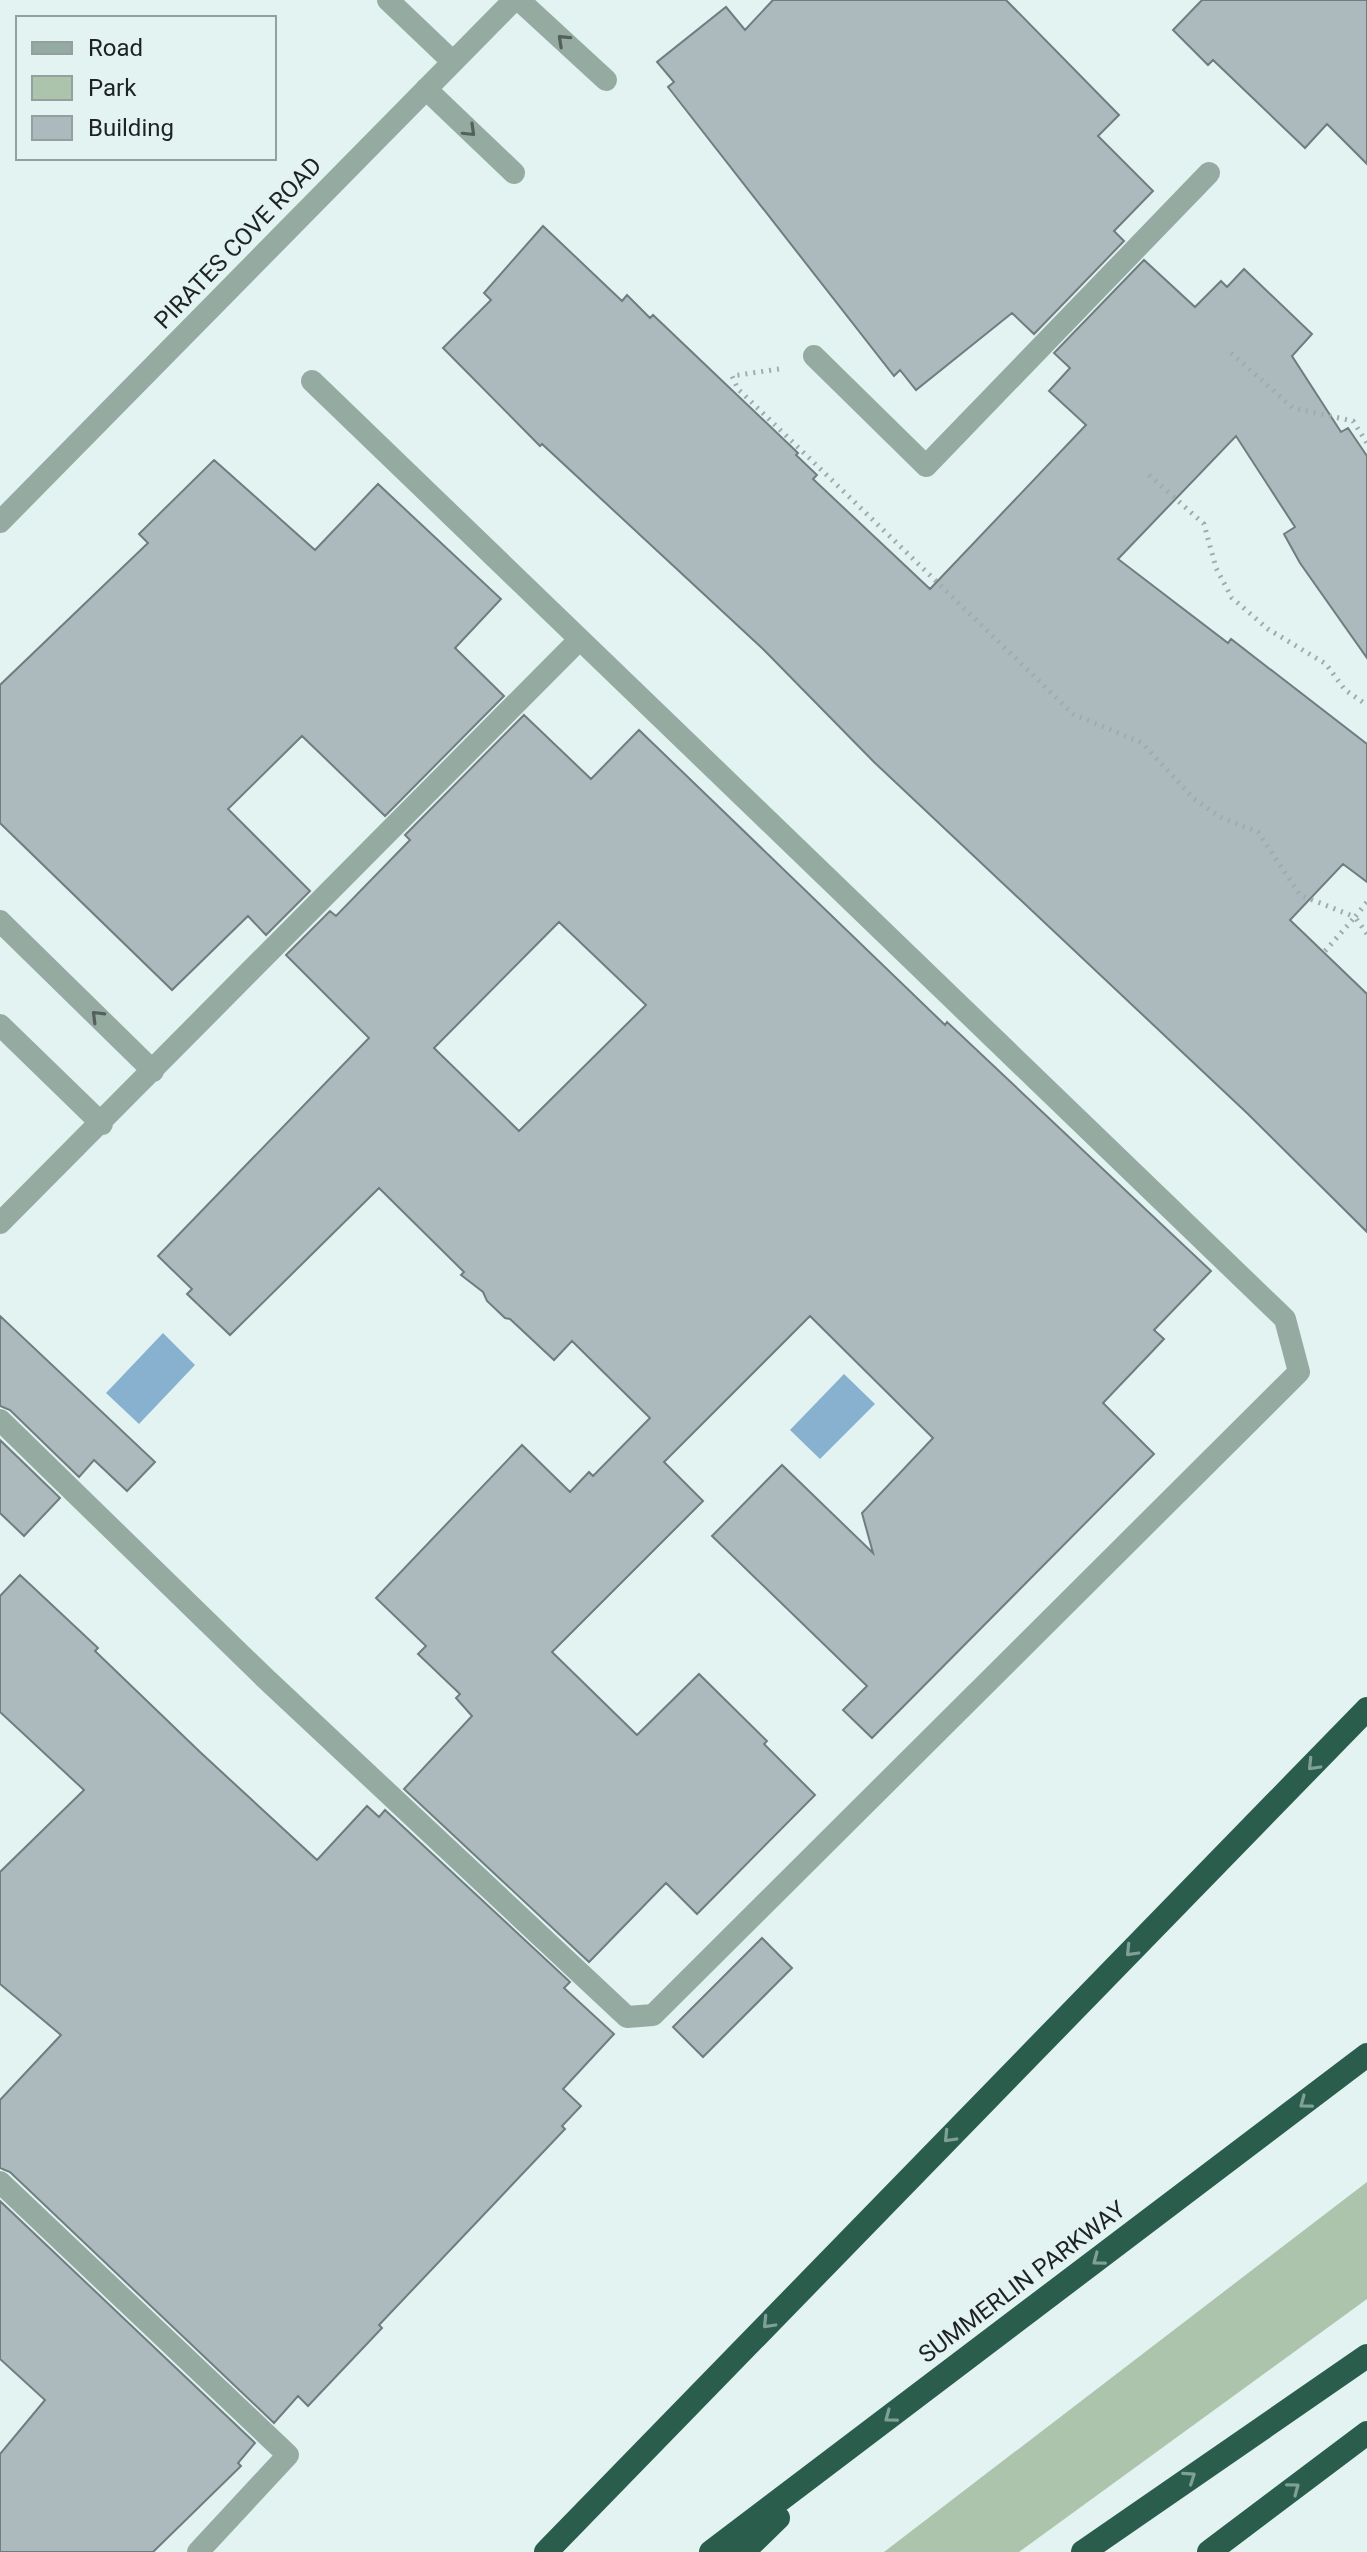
<svg xmlns="http://www.w3.org/2000/svg" width="1367" height="2552" font-family="Roboto,sans-serif">
<style>
.green{fill:#acc4ab}
.water{fill:#88b1cf}
.building{fill:#acbabe;stroke:#707d80;stroke-width:2;fill-rule:evenodd}
.lines{fill:none;stroke-linecap:round;stroke-linejoin:round}
.path{stroke:#a0acac;stroke-width:5;stroke-dasharray:2 6;stroke-linecap:butt}
.service{stroke:#95aba1;stroke-width:22}
.minor{stroke:#95aba1;stroke-width:22}
.motorway{stroke:#2b5d4c;stroke-width:24}
.oneway{stroke:#53605b}
.oneway2{stroke:#7ea097}
.labels{text-anchor:middle;dominant-baseline:central;stroke-width:7;stroke-linejoin:round;paint-order:stroke}
.street-label{font-size:24px;fill:#1d2222;stroke:#e3f3f2}
</style>
<rect width="100%" height="100%" fill="#e3f3f2"/>
<!-- green -->
<path class="green" d="M1367,2182V2299L1019,2552H884Z"/>
<!-- water -->
<path class="water" d="M163,1333L195,1365L139,1424L106,1393Z
M844,1374L875,1404L820,1459L790,1430Z"/>
<!-- building -->
<path class="building" d="M773,0H1006L1119,115L1098,136L1153,191L1114,231L1124,241L1034,334L1012,313L916,390L900,370L894,376L668,87L674,82L657,62L726,7L745,30Z
M1202,0H1367V164L1327,124L1305,148L1213,60L1208,65L1173,30Z
M543,226L622,301L627,295L650,318L653,315L798,453L796,455L817,475L813,479L930,589L1086,425L1049,391L1070,368L1054,353L1144,260L1195,307L1221,281L1227,287L1244,269L1312,334L1292,356L1341,432L1348,428L1367,456V658L1300,563L1284,534L1295,527L1236,436L1118,559L1228,643L1231,639L1367,744V882L1343,864L1290,920L1367,994V1232L1248,1114L874,762L763,649L542,444L540,446L443,348L491,300L484,293Z
M214,460L315,550L378,484L501,599L455,648L504,696L385,816L302,736L228,809L310,891L266,935L248,916L172,990L0,823V685L148,543L139,534Z
M524,715L591,779L639,730L945,1025L947,1022L1211,1271L1154,1330L1164,1339L1103,1403L1154,1454L872,1738L843,1710L867,1686L712,1536L782,1465L873,1553L862,1513L933,1438L810,1316L664,1462L703,1501L552,1652L637,1735L699,1674L767,1741L764,1744L815,1795L697,1914L666,1883L589,1962L404,1789L472,1716L456,1698L460,1694L418,1654L426,1646L376,1598L522,1445L570,1492L589,1472L593,1476L650,1418L572,1341L554,1360L510,1319L505,1318L487,1301L483,1292L461,1275L464,1272L379,1188L230,1335L187,1294L192,1289L158,1256L369,1038L286,955L330,911L336,916L410,840L405,835ZM559,922L646,1005L519,1131L434,1048Z
M0,1316L155,1462L127,1491L94,1460L79,1477L10,1410L0,1406Z
M0,1440L60,1498L24,1536L0,1513Z
M20,1575L98,1648L95,1651L200,1752L317,1860L367,1806L379,1817L385,1810L570,1982L564,1988L614,2034L563,2089L581,2106L562,2126L565,2129L379,2325L382,2328L308,2406L298,2396L274,2423L10,2172L0,2168V2100L61,2035L0,1984V1872L84,1790L0,1712V1596Z
M762,1938L792,1968L703,2057L673,2027Z
M0,2201L255,2443L238,2463L241,2466L153,2552H0V2454L45,2400L0,2359Z"/>
<g class="lines">
<!-- path -->
<path class="path" d="M1231,353L1293,408L1353,421L1367,443
M779,369L732,376L738,389L1073,714L1142,743L1193,798L1220,817L1258,832L1300,895L1355,917L1367,902
M1149,475L1204,524L1216,568L1232,598L1268,629L1326,664L1345,690L1367,705
M1325,951L1355,917L1367,934"/>
<!-- service -->
<path class="service" d="M519,0L606,80
M426,89L514,173
M814,356L926,466L1209,173
M0,2182L288,2455L198,2552"/>
<!-- minor -->
<path class="minor" d="M388,0L453,62
M0,522L514,0
M0,921L153,1071
M0,1025L102,1124
M0,1223L579,640
M0,1420L265,1678L627,2017L653,2015L1299,1372L1285,1319L312,381"/>
<!-- motorway -->
<path class="motorway" d="M546,2552L1367,1709
M711,2552L1367,2055
M743,2552L778,2518
M1083,2552L1367,2356
M1209,2552L1367,2433"/>
</g>
<!-- one-way arrows -->
<defs><path id="oneway-chevron" d="M-2-3.5L2.5 0L-2 3.5" fill="none" stroke-width="1.6" stroke-linecap="round" stroke-linejoin="round" transform="scale(2)"/></defs>
<g class="oneway">
<use href="#oneway-chevron" transform="translate(563 40) rotate(-137)"/>
<use href="#oneway-chevron" transform="translate(470 131) rotate(44)"/>
<use href="#oneway-chevron" transform="translate(97 1016) rotate(-135)"/>
</g>
<g class="oneway2">
<use href="#oneway-chevron" transform="translate(1313 1765) rotate(134)"/>
<use href="#oneway-chevron" transform="translate(1131 1951) rotate(134)"/>
<use href="#oneway-chevron" transform="translate(1305 2103) rotate(143)"/>
<use href="#oneway-chevron" transform="translate(949 2137) rotate(134)"/>
<use href="#oneway-chevron" transform="translate(1098 2260) rotate(143)"/>
<use href="#oneway-chevron" transform="translate(768 2323) rotate(134)"/>
<use href="#oneway-chevron" transform="translate(890 2417) rotate(143)"/>
<use href="#oneway-chevron" transform="translate(1190 2477) rotate(-34)"/>
<use href="#oneway-chevron" transform="translate(1294 2488) rotate(-37)"/>
</g>
<g class="labels">
<!-- street labels -->
<g class="street-label">
<text transform="translate(238 243) rotate(-46)">PIRATES COVE ROAD</text>
<text transform="translate(1022 2282) rotate(-37)">SUMMERLIN PARKWAY</text>
</g>
</g>
<!-- legend -->
<rect x="16" y="16" width="260" height="144" fill="#e3f3f2" stroke="#949f9f" stroke-width="2"/>
<rect x="32" y="42" width="40" height="12" fill="#95aba1" stroke="#949f9f" stroke-width="2"/>
<text x="88" y="56" font-size="24" fill="#1d2222">Road</text>
<rect x="32" y="76" width="40" height="24" fill="#acc4ab" stroke="#949f9f" stroke-width="2"/>
<text x="88" y="96" font-size="24" fill="#1d2222">Park</text>
<rect x="32" y="116" width="40" height="24" fill="#acbabe" stroke="#949f9f" stroke-width="2"/>
<text x="88" y="136" font-size="24" fill="#1d2222">Building</text>
</svg>
